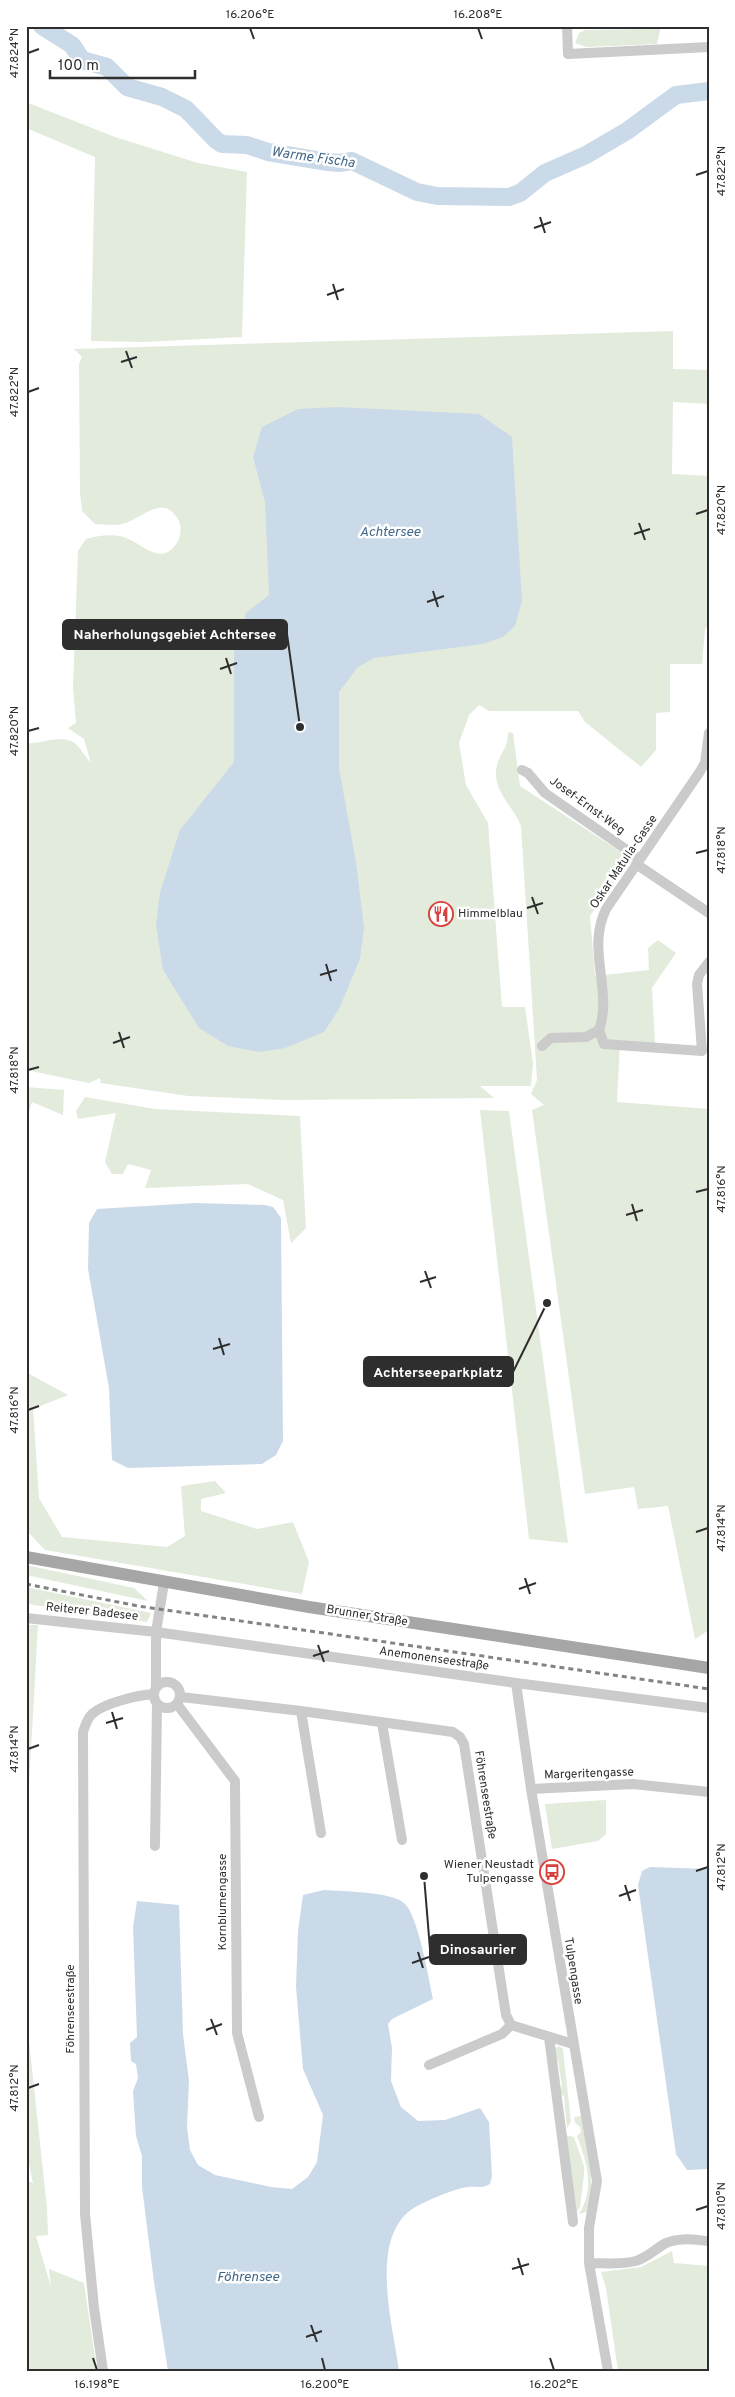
<svg xmlns="http://www.w3.org/2000/svg" width="735" height="2397" font-family="Overpass,sans-serif">
<style>
.green{fill:#e3ebdd}
.water{fill:#cbdae9}
.lines{fill:none;stroke-linecap:round;stroke-linejoin:round}
.river{stroke:#cbdae9;stroke-width:18}
.minor{stroke:#cbcbcb;stroke-width:10}
.major{stroke:#a6a6a6;stroke-width:12}
.rail{stroke:#838383;stroke-width:3;stroke-dasharray:5 4;stroke-linecap:butt}
.ticks{fill:none;stroke:#2e2e2e;stroke-width:2}
.labels{text-anchor:middle;dominant-baseline:central;stroke-width:5;stroke-linejoin:round;paint-order:stroke}
.street-label{font-size:12px;fill:#2e2e2e;stroke:#fff}
.poi-label{font-size:12px;fill:#2e2e2e;stroke:#fff;text-anchor:start}
.water-label{font-size:14px;font-style:italic;fill:#42688a;stroke:#fff}
.leader{fill:none;stroke:#2e2e2e;stroke-width:2}
.callout-dot{fill:#2e2e2e;stroke:#fff;stroke-width:2}
.callout{fill:#2e2e2e;stroke:#2e2e2e;stroke-width:2}
.callout-label{font-size:14px;text-anchor:middle;font-weight:bold;fill:#fff}
.neatline{fill:none;stroke:#2e2e2e;stroke-width:2}
.ticks-label{font-size:12px;text-anchor:middle;fill:#2e2e2e}
</style>
<rect width="100%" height="100%" fill="#fff"/>
<!-- green -->
<path class="green" d="M652,26H661L657,44L586,47L575,43L579,33L585,30L652,29Z
M26,102L115,137L198,163L247,172L242,337L143,342L91,341L95,157L26,128Z
M673,331V369L709,370V404L673,402L672,474L709,476V623L705,629L702,664H670V712L656,713V750L641,767L585,722L578,711H489L479,705L469,715L459,743L466,785L488,823L502,1007H525L533,1063L531,1086H480L494,1098L285,1100L188,1096L101,1083L100,1078L89,1083L31,1071L26,1068V743C42,745 57,734 73,742C80,746 85,757 91,763L84,739L68,728L76,723L73,687L78,551L86,539C97,536 108,534 120,536C141,540 162,572 179,539C181,534 181,525 179,521C163,491 142,520 122,524C114,526 103,524 95,524L82,511L80,493L79,364L82,357L74,349Z
M508,732L513,733L520,786L630,858L590,916L595,976L649,970L648,948L658,940L676,953L652,988L655,1043H620L617,1102L709,1109V1630L695,1639L668,1506L638,1509L634,1487L585,1494L532,1110L544,1105L531,1094L537,1080L521,826C512,804 489,788 498,762C503,749 508,747 508,732Z
M26,1087L64,1090L63,1115L32,1102L26,1122Z
M85,1097L155,1109L300,1116L306,1228L291,1243L283,1200L248,1184L145,1188L151,1170L128,1164L123,1174H112L105,1162L116,1113L78,1119L76,1111Z
M480,1110L509,1111L568,1543L529,1539Z
M26,1372L68,1395L33,1409L39,1498L62,1537L167,1547L185,1536L181,1486L215,1481L226,1493L201,1499V1511L257,1529L293,1522L309,1562L302,1594L45,1550L26,1530Z
M26,1565L134,1588L148,1601L26,1575Z
M26,1587L151,1613L147,1622L34,1605L26,1603Z
M26,1625H38L26,1839L27,1642Z
M606,1800V1834L598,1841L552,1849L545,1804Z
M26,2041H29L47,2208L48,2235L36,2236L51,2287L49,2269L84,2283L97,2371H26V2180L33,2183L26,2150Z
M559,2046L563,2049L571,2122L567,2128L564,2097L559,2091L562,2086L558,2060H556L554,2049Z
M581,2116L591,2174V2190L587,2212L579,2214C595,2188 587,2163 577,2136L581,2132L580,2127L575,2123L574,2117Z
M566,2135L574,2137L584,2166V2175L580,2207L576,2213Z
M672,2251L674,2263L709,2266V2371H618L606,2288L601,2272L641,2267Z"/>
<!-- water -->
<path class="water" d="M338,407L479,414L512,437L522,601L515,626L503,637L483,644L374,658L358,667L339,692V768L356,862L364,928L360,959L339,1009L324,1032L285,1048L260,1052L228,1046L199,1028L163,970L156,925L160,892L180,830L234,762V652L246,613L269,595L265,502L253,457L262,427L298,409Z
M195,1203L265,1205L273,1207L281,1218L283,1441L276,1455L262,1464L128,1468L112,1460L109,1388L88,1269L89,1223L97,1209Z
M650,1867L709,1869V2169L687,2170L676,2154L638,1885L642,1871Z
M324,1890C342,1891 392,1892 404,1903C418,1914 429,1980 433,1999L392,2019L388,2024L392,2048L391,2081L401,2107L418,2121L445,2120L480,2108L489,2122L492,2176L490,2184C482,2189 476,2186 468,2187C453,2189 434,2198 421,2204C365,2229 393,2324 399,2371H168L154,2282L142,2187V2156L136,2136L133,2091L138,2078L136,2064L131,2061L130,2043L137,2037L133,1927L137,1901L179,1905L183,2034L189,2081L187,2127L190,2150L198,2165L215,2175L271,2187L292,2189L308,2177L317,2162L323,2115L303,2069L296,1987L298,1931L303,1895Z"/>
<g class="lines">
<!-- river -->
<path class="river" d="M42,26L72,45L82,60L107,67L127,87L162,97L186,109L216,140L222,144L247,145L268,152L328,162L339,163L352,161L417,192L437,196L509,197L520,193L545,173L586,155L627,131L676,95L709,91"/>
<!-- minor -->
<path class="minor" d="M567,26L568,54L709,47
M709,733L705,763L699,773L606,909C586,950 613,991 599,1030L604,1044L702,1051L697,984L699,975L709,962
M522,770L528,773L545,793L640,859
M636,864L709,913
M542,1046L551,1038L586,1037L599,1030
M26,1618L156,1632L516,1683L709,1708
M154 1695a13 13 0 1 1 26 0a13 13 0 1 1-26 0Z
M516,1683L531,1789L597,2181L589,2228V2263L608,2371
M156,1688V1632L164,1583
M181,1697L301,1711
M177,1704L235,1781L237,2033L259,2117
M382,1723L402,1840
M531,1789L633,1784L709,1792
M321,1833L301,1711L453,1732L460,1737L464,1744L506,2015L511,2025L573,2044
M155,1846L157,1704
M549,2037L573,2222
M429,2065L502,2034L511,2025
M589,2263C604,2263 620,2265 636,2261C648,2257 655,2249 666,2243C679,2237 695,2240 709,2241
M103,2371L94,2308L85,2214L83,1732C85,1726 87,1719 92,1714C104,1703 138,1695 154,1694"/>
<!-- major -->
<path class="major" d="M26,1557L309,1607L709,1668"/>
<!-- rail -->
<path class="rail" d="M26,1584L138,1606L709,1689"/>
</g>
<!-- ticks -->
<path class="ticks" d="M250,28L254,39M478,28L482,39M28,53L39,49M696,175L708,171M540,217L545,233M534,228L551,222M333,284L338,300M327,295L344,289M126,351L132,368M121,362L137,357M28,392L39,388M696,514L708,510M639,523L645,540M634,534L650,529M433,591L438,607M427,602L444,596M226,658L231,674M220,669L237,663M28,731L39,728M696,853L708,850M532,897L538,914M527,908L543,903M326,964L331,981M320,975L337,970M119,1032L124,1048M113,1043L130,1037M28,1070L39,1067M696,1192L708,1189M632,1204L637,1221M626,1215L643,1210M425,1271L431,1288M420,1282L436,1277M219,1338L224,1355M213,1349L230,1344M28,1410L39,1406M696,1532L708,1528M525,1578L530,1594M519,1589L536,1583M318,1645L324,1662M313,1656L329,1651M112,1712L117,1729M106,1723L123,1718M28,1749L39,1745M696,1871L708,1867M625,1885L630,1901M619,1896L636,1890M418,1952L423,1968M412,1963L429,1957M211,2019L217,2035M206,2030L222,2024M28,2088L39,2084M696,2210L708,2206M518,2258L523,2275M512,2269L529,2264M311,2325L317,2342M306,2337L322,2331M93,2358L97,2370M322,2358L325,2370M550,2358L554,2370"/>
<!-- icons -->
<defs>
<symbol id="restaurant-ring" viewBox="-11 -11 22 22"><circle r="9.5" fill="#fff" stroke="#d8413e" stroke-width="1.5"/><path d="M-5-6h1v4h1v-4h1v4h1v-4h1v5L-1.5 .5V6h-2V.5L-5-1ZM5-6V6H3V1.5H1.5Q1.5-4 5-6Z" fill="#d8413e"/></symbol>
<symbol id="bus-ring" viewBox="-11 -11 22 22"><circle r="9.5" fill="#fff" stroke="#d8413e" stroke-width="1.5"/><path d="M-5-6H5V4H4V6H2V4H-2V6H-4V4H-5ZM-3.5-4V0h7V-4ZM-3.5 1.2v1.5H-2V1.2ZM2 1.2v1.5H3.5V1.2Z" fill="#d8413e"/></symbol>
</defs>
<g fill-rule="evenodd">
<use href="#restaurant-ring" x="427" y="900" width="28" height="28"/>
<use href="#bus-ring" x="538" y="1858" width="28" height="28"/>
</g>
<g class="labels">
<!-- street labels -->
<g class="street-label">
<text transform="translate(587 806) rotate(36)">Josef-Ernst-Weg</text>
<text transform="translate(624 862) rotate(-56)">Oskar Matulla-Gasse</text>
<text transform="translate(92 1612) rotate(6)">Reiterer Badesee</text>
<text transform="translate(367 1616) rotate(9)">Brunner Straße</text>
<text transform="translate(434 1659) rotate(8)">Anemonenseestraße</text>
<text transform="translate(589 1774) rotate(-2)">Margeritengasse</text>
<text transform="translate(485 1795) rotate(81)">Föhrenseestraße</text>
<text transform="translate(223 1902) rotate(-90)">Kornblumengasse</text>
<text transform="translate(573 1971) rotate(81)">Tulpengasse</text>
<text transform="translate(71 2009) rotate(-90)">Föhrenseestraße</text>
</g>
<!-- poi labels -->
<g class="poi-label">
<text x="458" y="914">Himmelblau</text>
<text x="534" y="1865" text-anchor="end">Wiener Neustadt<tspan x="534" dy="14">Tulpengasse</tspan></text>
</g>
<!-- water labels -->
<g class="water-label">
<text transform="translate(313 158) rotate(8)">Warme Fischa</text>
<text x="390" y="532">Achtersee</text>
<text x="248" y="2277">Föhrensee</text>
</g>
</g>
<!-- callouts -->
<path class="leader" d="M300 727L287 634M547 1303L513 1372M424 1876L430 1949"/>
<g class="callout-dot">
<circle cx="300" cy="727" r="5"/>
<circle cx="547" cy="1303" r="5"/>
<circle cx="424" cy="1876" r="5"/>
</g>
<g class="callout">
<rect x="63" y="620" width="224" height="29" rx="5"/>
<rect x="364" y="1357" width="149" height="29" rx="5"/>
<rect x="430" y="1935" width="96" height="29" rx="5"/>
</g>
<g class="callout-label">
<text x="175" y="639">Naherholungsgebiet Achtersee</text>
<text x="438" y="1377">Achterseeparkplatz</text>
<text x="478" y="1954">Dinosaurier</text>
</g>
<!-- border -->
<rect width="735" height="2397" fill="none" stroke="#ffffff" stroke-width="55"/>
<!-- scale -->
<path d="M50 70v8h145v-8" fill="none" stroke="#2e2e2e" stroke-width="2.5"/>
<text x="58" y="70" font-size="15" fill="#2e2e2e" stroke="#ffffff" stroke-width="4" paint-order="stroke">100 m</text>
<rect x="28" y="28" width="680" height="2342" class="neatline"/>
<g class="ticks-label">
<text x="250" y="18">16.206°E</text>
<text x="478" y="18">16.208°E</text>
<text transform="translate(14 53) rotate(-90)" y="4">47.824°N</text>
<text transform="translate(721 171) rotate(-90)" y="4">47.822°N</text>
<text transform="translate(14 392) rotate(-90)" y="4">47.822°N</text>
<text transform="translate(721 510) rotate(-90)" y="4">47.820°N</text>
<text transform="translate(14 731) rotate(-90)" y="4">47.820°N</text>
<text transform="translate(721 850) rotate(-90)" y="4">47.818°N</text>
<text transform="translate(14 1070) rotate(-90)" y="4">47.818°N</text>
<text transform="translate(721 1189) rotate(-90)" y="4">47.816°N</text>
<text transform="translate(14 1410) rotate(-90)" y="4">47.816°N</text>
<text transform="translate(721 1528) rotate(-90)" y="4">47.814°N</text>
<text transform="translate(14 1749) rotate(-90)" y="4">47.814°N</text>
<text transform="translate(721 1867) rotate(-90)" y="4">47.812°N</text>
<text transform="translate(14 2088) rotate(-90)" y="4">47.812°N</text>
<text transform="translate(721 2206) rotate(-90)" y="4">47.810°N</text>
<text x="97" y="2388">16.198°E</text>
<text x="325" y="2388">16.200°E</text>
<text x="554" y="2388">16.202°E</text>
</g>
</svg>
